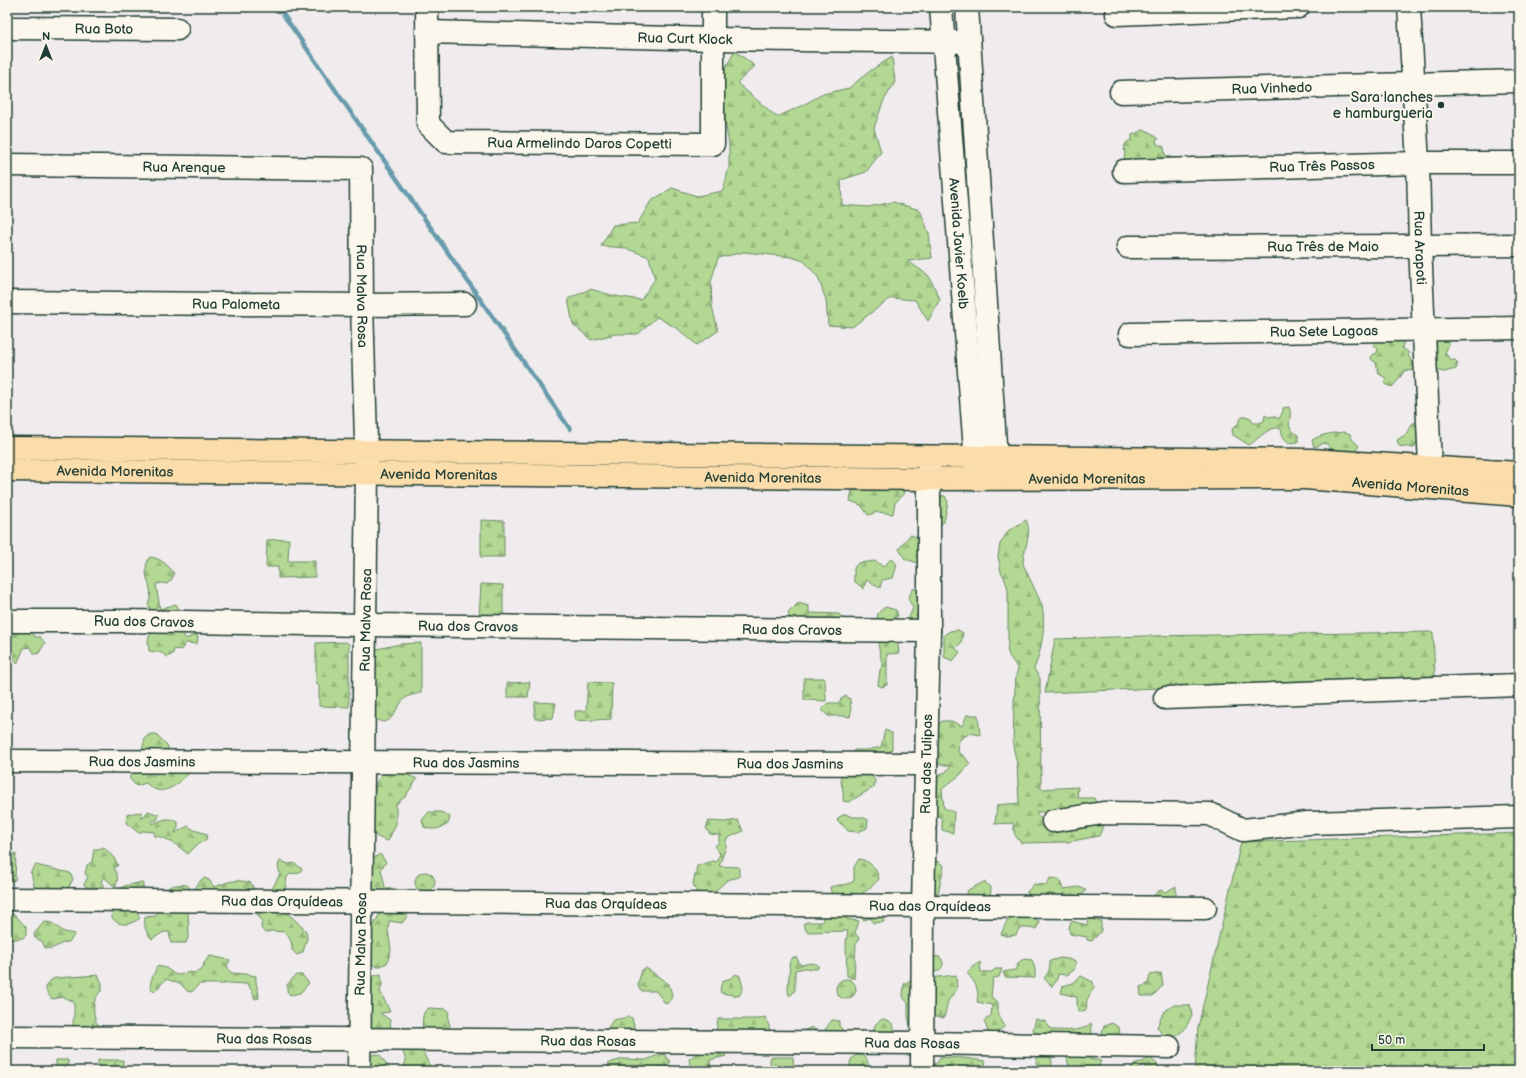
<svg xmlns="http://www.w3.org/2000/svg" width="1526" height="1078" font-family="'Balsamiq Sans',sans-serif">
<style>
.forest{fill:url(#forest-firs);stroke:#698a64}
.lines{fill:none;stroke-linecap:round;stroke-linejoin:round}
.stream{stroke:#689bab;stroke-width:4.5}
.minor-casing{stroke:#1f3d34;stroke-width:25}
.major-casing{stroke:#1f3d34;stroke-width:25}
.minor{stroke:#fbf7ec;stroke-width:22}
.major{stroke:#fbddab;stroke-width:22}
.poi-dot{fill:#1f3d34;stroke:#fbf7ec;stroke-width:1.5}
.labels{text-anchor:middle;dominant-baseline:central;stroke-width:4;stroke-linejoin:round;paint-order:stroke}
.street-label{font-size:14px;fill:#1f3d34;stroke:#fbf7ec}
.poi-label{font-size:14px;fill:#1f3d34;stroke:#fbf7ec;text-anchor:end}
</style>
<defs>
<pattern id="forest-firs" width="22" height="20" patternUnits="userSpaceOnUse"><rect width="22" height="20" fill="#b3d893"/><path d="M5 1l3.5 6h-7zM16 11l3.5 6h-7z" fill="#9aba7f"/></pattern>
</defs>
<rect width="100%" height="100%" fill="#f0eced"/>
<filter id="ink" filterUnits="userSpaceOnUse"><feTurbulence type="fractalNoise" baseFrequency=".025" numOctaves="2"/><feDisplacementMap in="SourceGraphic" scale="8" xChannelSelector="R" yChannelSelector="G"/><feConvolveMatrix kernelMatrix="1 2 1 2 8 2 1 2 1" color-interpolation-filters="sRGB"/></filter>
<g filter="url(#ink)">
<!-- forest -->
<path class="forest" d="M735,51L755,66L737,83L777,117L801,106L823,94L849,88L870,71L892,57L895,82L883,102L874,128L881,152L866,172L841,180L842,205L868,207L893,202L920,210L929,233L932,258L908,261L929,276L940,299L928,321L915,300L891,298L852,327L828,325L826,300L818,277L804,261L791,257L744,252L718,258L711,282L712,306L718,331L697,345L678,329L657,317L638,334H615L591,340L573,324L568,299L590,289L615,296L641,300L655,279L649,257L625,248L601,246L613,225L638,223L651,201L672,188L697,196L723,191L729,167V144L725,121L723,72Z
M1143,130L1148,131L1159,139L1156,140L1157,144L1164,147L1165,155L1178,160L1128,162L1124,159C1126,151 1121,142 1132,140V135Z
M1419,332L1452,338L1445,353L1451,360H1455L1458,363L1456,369L1444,372L1435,370Z
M1373,339L1391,341L1404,340L1402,348L1408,352C1408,359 1414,362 1414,368L1412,371L1405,370C1401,376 1397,382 1392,387L1387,385L1384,382L1386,378L1379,374L1376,363L1371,359L1372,355L1377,353L1378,348L1374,345Z
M1289,407C1294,420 1282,425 1298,435V442L1289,443L1283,437L1281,429C1270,424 1258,440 1249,445L1233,435L1232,429L1238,424L1241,418L1245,416L1251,418L1253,423H1259L1264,421L1265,415L1268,417L1274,416L1279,419L1283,411V408Z
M1419,422L1421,443L1417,442L1414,448L1399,446L1397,440L1405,435L1413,423Z
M1345,432L1350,434L1352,439L1359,446L1355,451V456L1330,455L1331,449L1329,446L1325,443L1314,447L1312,440C1322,434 1332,433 1345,432Z
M901,484L904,493L895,503L893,514L878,512L868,515L861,505L850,501L852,491Z
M935,495L945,496L948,502L944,522L934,528Z
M481,520L504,521V557H481Z
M1026,520C1033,534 1023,549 1023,564L1042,605C1046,626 1042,649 1034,669L1040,678L1041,789L1078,787L1077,798H1094L1097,805L1075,812H1036L1046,826L1106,818L1099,836L1067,842L1021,843L1015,835L1013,823L995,824L997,805L1019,803L1017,764L1013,746L1014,703L1016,675L1018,669C1013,660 1005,655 1008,644V589L1004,577L1001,572L998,556L1000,544L1008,531Z
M910,535L924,539L922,554L918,563L905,559L899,549Z
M289,539L288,561H315V577L278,578V567H266L267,540Z
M150,557C161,558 169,566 174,574L172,579L167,584L162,583L156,584C157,593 159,601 160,609L176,604L181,613L148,611L150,608L148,604C157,587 138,575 150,557Z
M892,558L897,565L893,578L882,580L880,588L866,580L864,589L854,581V568L858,563L876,561L883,567Z
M481,584L503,585V618H479Z
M927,587L916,628L906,624L913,608L908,598L913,589Z
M798,603L809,606V613L839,614L846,621L792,625L788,613Z
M885,607L896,610L898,616L885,622L877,619L878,613Z
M7,628H30L35,637H40L45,643L39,653L35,654L30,647L24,648L17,664L13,655L7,656Z
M179,628L186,639L196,634L198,637L197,644L186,643L181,650L174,649L173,654L167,657L162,653L149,651L148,640L152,629Z
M958,630L963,633L961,643L955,648L960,652L953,661L944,657V635L950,631Z
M1433,632L1435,676L1045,693L1055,639L1144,636Z
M885,637H892L898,645L899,653L887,654V685L882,687L878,685L880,670L882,667C882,658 879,652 878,643Z
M346,642L349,644V707L319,706V685L316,684V643Z
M421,643V692C417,695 411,694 407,697C394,705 393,733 373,717L375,657L377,649L400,644Z
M804,678H824L825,680L826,701L804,700Z
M530,682L528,697H507V683Z
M588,682L612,683L611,719L575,721V711H586Z
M846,696L850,699L851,712L850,717L845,716H828L821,709L828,703H839L841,699Z
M535,702L556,703L553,718L535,719Z
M967,715H978L980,735L970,733L959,740L958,752L965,757L970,764L960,775L942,789L944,808L954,812L953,833L942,830V819L930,810L934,776L946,772L950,766L936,763L930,734L942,721H951L962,726Z
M885,730L892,733V749L884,757L852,756L854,750H867L881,747Z
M150,734H156L167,745L170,752L139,755L143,747L145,738Z
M188,768V774C182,781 168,793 157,790C153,789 149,786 146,783L136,786L130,779V770L149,771L153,776L159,770Z
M842,769L866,770L875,780L874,787L849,802L843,801C845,788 838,782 842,769Z
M384,770L404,773L417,779L405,797L396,804V824L388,841L377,837L372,830L373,802L376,783Z
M148,811L159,815L157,820L151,821L152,824C163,820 167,816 178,822V827L175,833L188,826L194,830L207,834L206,840L199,843L188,854C179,847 168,837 155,836L154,832L143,831L139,833L126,823L127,814L141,812L142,819Z
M429,812H441L450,817L448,824C440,829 433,831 424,827L422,820Z
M846,814C854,820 860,814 868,820L867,828L858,832L848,831L844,826L837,821L839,817Z
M738,820L743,831L726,839V847L719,866L739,867V877L727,880L712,894L697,893L693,884L697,866L712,861L716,862L720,854L714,846L719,843V835L710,834L706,828L709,821L725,822Z
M1519,833V1071H1195L1198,1027L1241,842Z
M104,847L114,858L118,865L114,868C118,876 119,879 115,887L104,877L101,881L104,888H89L84,885L88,876L85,874L87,865L92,862L94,849H99Z
M12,852L16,854L15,880L7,882V856Z
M380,854L386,862L381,869L385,887L396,889L393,894H380L372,890L370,861Z
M859,859C870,861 877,868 879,879C870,889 858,900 845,893L836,895L831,892L830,887C839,884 846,886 854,881V867Z
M280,861L289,864L294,863L302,869L299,873L290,874L287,877L284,896L192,907L188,912L189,935L186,943H171L169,932H164L152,939C145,932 144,926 145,917L156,916C158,912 157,911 157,907C160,889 171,883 187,885L193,891L201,880L204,878L209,880L214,887C229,882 234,878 251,883L254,889L271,891L280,874L278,866Z
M937,861L944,866L938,893H929V865Z
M36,865L70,873L73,879L69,887L64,893L35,890L31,872L30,873Z
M415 882a10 10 0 1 1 20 0a10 10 0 1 1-20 0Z
M1050,878L1059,879L1063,889L1079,887L1086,890L1077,900L1064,893L1057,902L1028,901L1027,892L1034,884L1047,885Z
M143,882V889L133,906L140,918C131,925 118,928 111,916L114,911L119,910L114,892L124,886Z
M984,882L991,887L990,900L964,904L968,890Z
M1176,886V899L1157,900L1154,895L1160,890L1166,892Z
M272,903L292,917L306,931L307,938L303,952L297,955L292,950C292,942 290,938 285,932L271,931L265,933L261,928L262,921L254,910Z
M397,909L408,915L402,923L389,921L388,930L391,950L387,963L378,967L370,963L368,937L380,913Z
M7,913L15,915L26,927V935L23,938L7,940Z
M843,913L846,919L859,921L855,933L859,938L856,943L854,979L847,976L846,942L848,931L807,932L803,924L807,922H822L824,914Z
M861,914H882L884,922L873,923L871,918L863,920L859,916Z
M1019,915L1030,916L1040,922L1036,929L1027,928H1019L1016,935L1007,936L1001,934L1007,921Z
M1088,919L1101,921V931L1092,941L1087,940V937L1070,934L1069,928L1071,921L1087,925Z
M44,922L52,923L64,932L75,934L69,942C59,942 55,951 45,948L42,941L35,938L34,934Z
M210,956L230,960L227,966L231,973L245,974L256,976C255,984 259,990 259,998L255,999L252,991L247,984L229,983L225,984H199L192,992L187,991L181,984L166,979L154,992C146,986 154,975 157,966L166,968L174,974L178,975L191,972L193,973L202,970L204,963Z
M932,956L940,957L943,962C943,968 939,972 933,972Z
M793,957L797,958L800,965C807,964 814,961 819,966L817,969L805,968L795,970V990L791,995H789C786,987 791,973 789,964Z
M1060,958L1068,959L1076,962L1074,970L1067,975L1058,974L1057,979L1052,987L1044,978C1049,973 1050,968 1050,961Z
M1024,959L1032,960L1035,969V978L1005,977L1003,972L1015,970L1019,962Z
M980,962L981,972H992L995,969H1002L999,977L993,978L991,997L998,1002V1015L1005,1026L995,1034H989L984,1021L991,1016L992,1005L977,1002C980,989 975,982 967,973L971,968Z
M646,968L669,984L672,995L670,1002L667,1004L664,1002L656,991H642L639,989L638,983L642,970Z
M1161,973L1163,985L1153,996H1141L1140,987L1148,984L1150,975Z
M381,974L382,985L380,991L390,1012L380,1013L390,1020L391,1032L371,1033L367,1012L373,976Z
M736,974L740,976L743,988L739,996L721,993L720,990L722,981L731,978Z
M98,975L102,983V990C92,999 92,1012 97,1024L100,1025L102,1029L73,1031C72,1021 76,1011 73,1001L62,997L52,999C44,991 43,982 56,978Z
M296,975H302L309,983L300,993L290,995L287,991V985Z
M956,975L957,989L948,1001L944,1018L926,1016L929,978Z
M1081,976L1093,982L1094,987L1087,1000L1086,1010L1078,1012L1077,1004V997L1061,993L1063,986L1073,983Z
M912,979L916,1025L910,1026L908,1016V1003L903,997L904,984Z
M836 989a10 10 0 1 1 20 0a10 10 0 1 1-20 0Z
M1172,1005H1190L1192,1015L1185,1029L1175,1037H1164L1157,1027L1163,1013Z
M429,1008L446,1009L449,1011L448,1019L450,1026L447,1029H422C423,1022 421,1011 429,1008Z
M628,1017L632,1018L635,1031L608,1033L607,1029L613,1020Z
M765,1017L769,1026L770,1033L715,1038L718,1019H758Z
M883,1019C891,1020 895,1025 894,1033L875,1034C872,1027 876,1022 883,1019Z
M1036,1019L1046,1022L1051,1030C1065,1030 1081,1033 1091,1023L1092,1033L1082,1037L1057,1039L1051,1034L1045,1038L1036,1037L1033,1030Z
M832,1020L839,1021V1026L847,1034L800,1035L803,1031L812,1027L817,1031H824Z
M1112,1023L1119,1028L1120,1035L1119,1037L1103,1038L1102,1032L1104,1026Z
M412,1046L423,1052L428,1063L435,1071H403L406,1060L402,1050Z
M710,1050L723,1051L726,1056L710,1060L711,1071H691L689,1059L697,1053Z
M1086,1052L1089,1059L1101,1061L1097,1071H1070L1066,1054Z
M374,1054L380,1055L389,1068V1071H364L368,1058Z
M664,1054L670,1062L669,1068L657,1067V1071H606L609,1063L623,1059L646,1060L656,1056Z
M1036 1062a8 8 0 1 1 16 0a8 8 0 1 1-16 0Z
M850 1064a9 9 0 1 1 18 0a9 9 0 1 1-18 0Z
M771,1057H793L794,1071H771L770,1060Z
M940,1057L964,1058L985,1061L986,1070L982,1071H928L937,1063Z
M1150,1058L1157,1064L1159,1071H1144L1146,1064L1138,1068L1137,1071H1129L1135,1063L1142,1062Z
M56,1060H68V1071H56Z
M98,1060H123V1071H98Z"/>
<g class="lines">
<!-- stream -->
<path class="stream" d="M278,7L570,429"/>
<defs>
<g id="minor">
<path id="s1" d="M427,7L428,124L446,142L713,144V7"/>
<path id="s2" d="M941,7L977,476"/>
<path d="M967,7L997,475"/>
<path id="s3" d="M1409,7L1418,163L1420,246L1431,487"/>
<path d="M1117,14L1298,7"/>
<path id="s4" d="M7,28L177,29"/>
<path id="s5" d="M427,32L713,39L969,42"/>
<path id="s6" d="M1121,92L1519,81"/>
<path id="s7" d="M7,165L361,169L362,305L367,474L359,1071"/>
<path id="s8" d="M1124,171L1418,163H1519"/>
<path id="s9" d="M1128,247L1420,246L1519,245"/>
<path id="s10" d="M7,302L362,305L465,304"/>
<path id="s11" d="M1130,334L1519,328"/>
<path id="s12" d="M7,621H124L366,625L929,631"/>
<path d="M1165,698L1519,685"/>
<path id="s13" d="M7,761L926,764"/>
<path d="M1053,821L1103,813L1210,814L1243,830L1308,823L1519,817"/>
<path id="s14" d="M7,899L1205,908"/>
<path id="s15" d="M7,1037L923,1043L1169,1047"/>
<path id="s16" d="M922,1071L923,906L929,631V460"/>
</g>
<g id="major">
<path d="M7,448L1311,460L1519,473"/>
<path id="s17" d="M7,470L929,479L1305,478L1519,495"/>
</g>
</defs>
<!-- minor casing -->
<use href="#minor" class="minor-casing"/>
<!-- major casing -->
<use href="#major" class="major-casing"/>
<!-- minor -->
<use href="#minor" class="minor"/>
<!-- major -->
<use href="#major" class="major"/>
</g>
</g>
<!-- markers -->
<circle class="poi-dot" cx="1441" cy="105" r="4"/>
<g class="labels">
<!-- street labels -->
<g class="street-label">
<text stroke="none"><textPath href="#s4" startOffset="97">Rua Boto</textPath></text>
<text stroke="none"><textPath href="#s5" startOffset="258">Rua Curt Klock</textPath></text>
<text stroke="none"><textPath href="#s6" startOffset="151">Rua Vinhedo</textPath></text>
<text stroke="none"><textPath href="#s1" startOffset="276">Rua Armelindo Daros Copetti</textPath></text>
<text stroke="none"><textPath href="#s8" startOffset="198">Rua Três Passos</textPath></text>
<text stroke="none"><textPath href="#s7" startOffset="177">Rua Arenque</textPath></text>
<text stroke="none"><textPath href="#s2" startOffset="237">Avenida Javier Koelb</textPath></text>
<text stroke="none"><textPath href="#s9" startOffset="195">Rua Três de Maio</textPath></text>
<text stroke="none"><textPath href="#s3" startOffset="241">Rua Arapoti</textPath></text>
<text stroke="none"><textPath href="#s7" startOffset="481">Rua Malva Rosa</textPath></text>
<text stroke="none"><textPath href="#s10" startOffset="229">Rua Palometa</textPath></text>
<text stroke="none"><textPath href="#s11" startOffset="194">Rua Sete Lagoas</textPath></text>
<text stroke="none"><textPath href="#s17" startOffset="108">Avenida Morenitas</textPath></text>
<text stroke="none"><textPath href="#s17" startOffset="432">Avenida Morenitas</textPath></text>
<text stroke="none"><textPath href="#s17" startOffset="756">Avenida Morenitas</textPath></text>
<text stroke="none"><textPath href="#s17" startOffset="1080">Avenida Morenitas</textPath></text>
<text stroke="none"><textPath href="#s17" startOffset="1404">Avenida Morenitas</textPath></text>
<text transform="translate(366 620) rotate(-89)">Rua Malva Rosa</text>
<text stroke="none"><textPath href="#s12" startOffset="137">Rua dos Cravos</textPath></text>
<text stroke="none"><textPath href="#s12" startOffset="461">Rua dos Cravos</textPath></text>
<text stroke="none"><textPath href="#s12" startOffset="785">Rua dos Cravos</textPath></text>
<text stroke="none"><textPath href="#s13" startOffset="135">Rua dos Jasmins</textPath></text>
<text stroke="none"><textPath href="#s13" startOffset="459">Rua dos Jasmins</textPath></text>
<text stroke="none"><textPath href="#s13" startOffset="783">Rua dos Jasmins</textPath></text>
<text stroke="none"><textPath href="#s16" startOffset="307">Rua das Tulipas</textPath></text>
<text stroke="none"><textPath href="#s14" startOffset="275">Rua das Orquídeas</textPath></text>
<text stroke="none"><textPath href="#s14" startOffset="599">Rua das Orquídeas</textPath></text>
<text stroke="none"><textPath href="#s14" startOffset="923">Rua das Orquídeas</textPath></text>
<text transform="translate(361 944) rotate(-89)">Rua Malva Rosa</text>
<text stroke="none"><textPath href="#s15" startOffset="257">Rua das Rosas</textPath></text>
<text stroke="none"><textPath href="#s15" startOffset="581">Rua das Rosas</textPath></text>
<text stroke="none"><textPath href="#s15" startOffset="905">Rua das Rosas</textPath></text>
</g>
<!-- poi labels -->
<g class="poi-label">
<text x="1433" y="97">Sara lanches<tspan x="1433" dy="16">e hamburgueria</tspan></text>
</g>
</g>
<!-- margin -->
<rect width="1526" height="1078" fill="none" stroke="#fbf7ec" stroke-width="24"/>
<rect x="12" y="12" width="1502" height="1054" fill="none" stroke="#1f3d34" stroke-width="1.5" filter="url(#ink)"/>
<!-- north arrow -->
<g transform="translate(46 46)" stroke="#fbf7ec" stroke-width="3" paint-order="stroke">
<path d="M0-3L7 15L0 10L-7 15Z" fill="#1f3d34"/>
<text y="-6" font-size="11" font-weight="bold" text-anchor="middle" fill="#1f3d34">N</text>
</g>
<!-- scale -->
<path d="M1372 1044v6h112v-6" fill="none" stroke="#1f3d34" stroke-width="2"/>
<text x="1378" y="1044" font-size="12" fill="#1f3d34" stroke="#fbf7ec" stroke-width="3" paint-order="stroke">50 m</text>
</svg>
